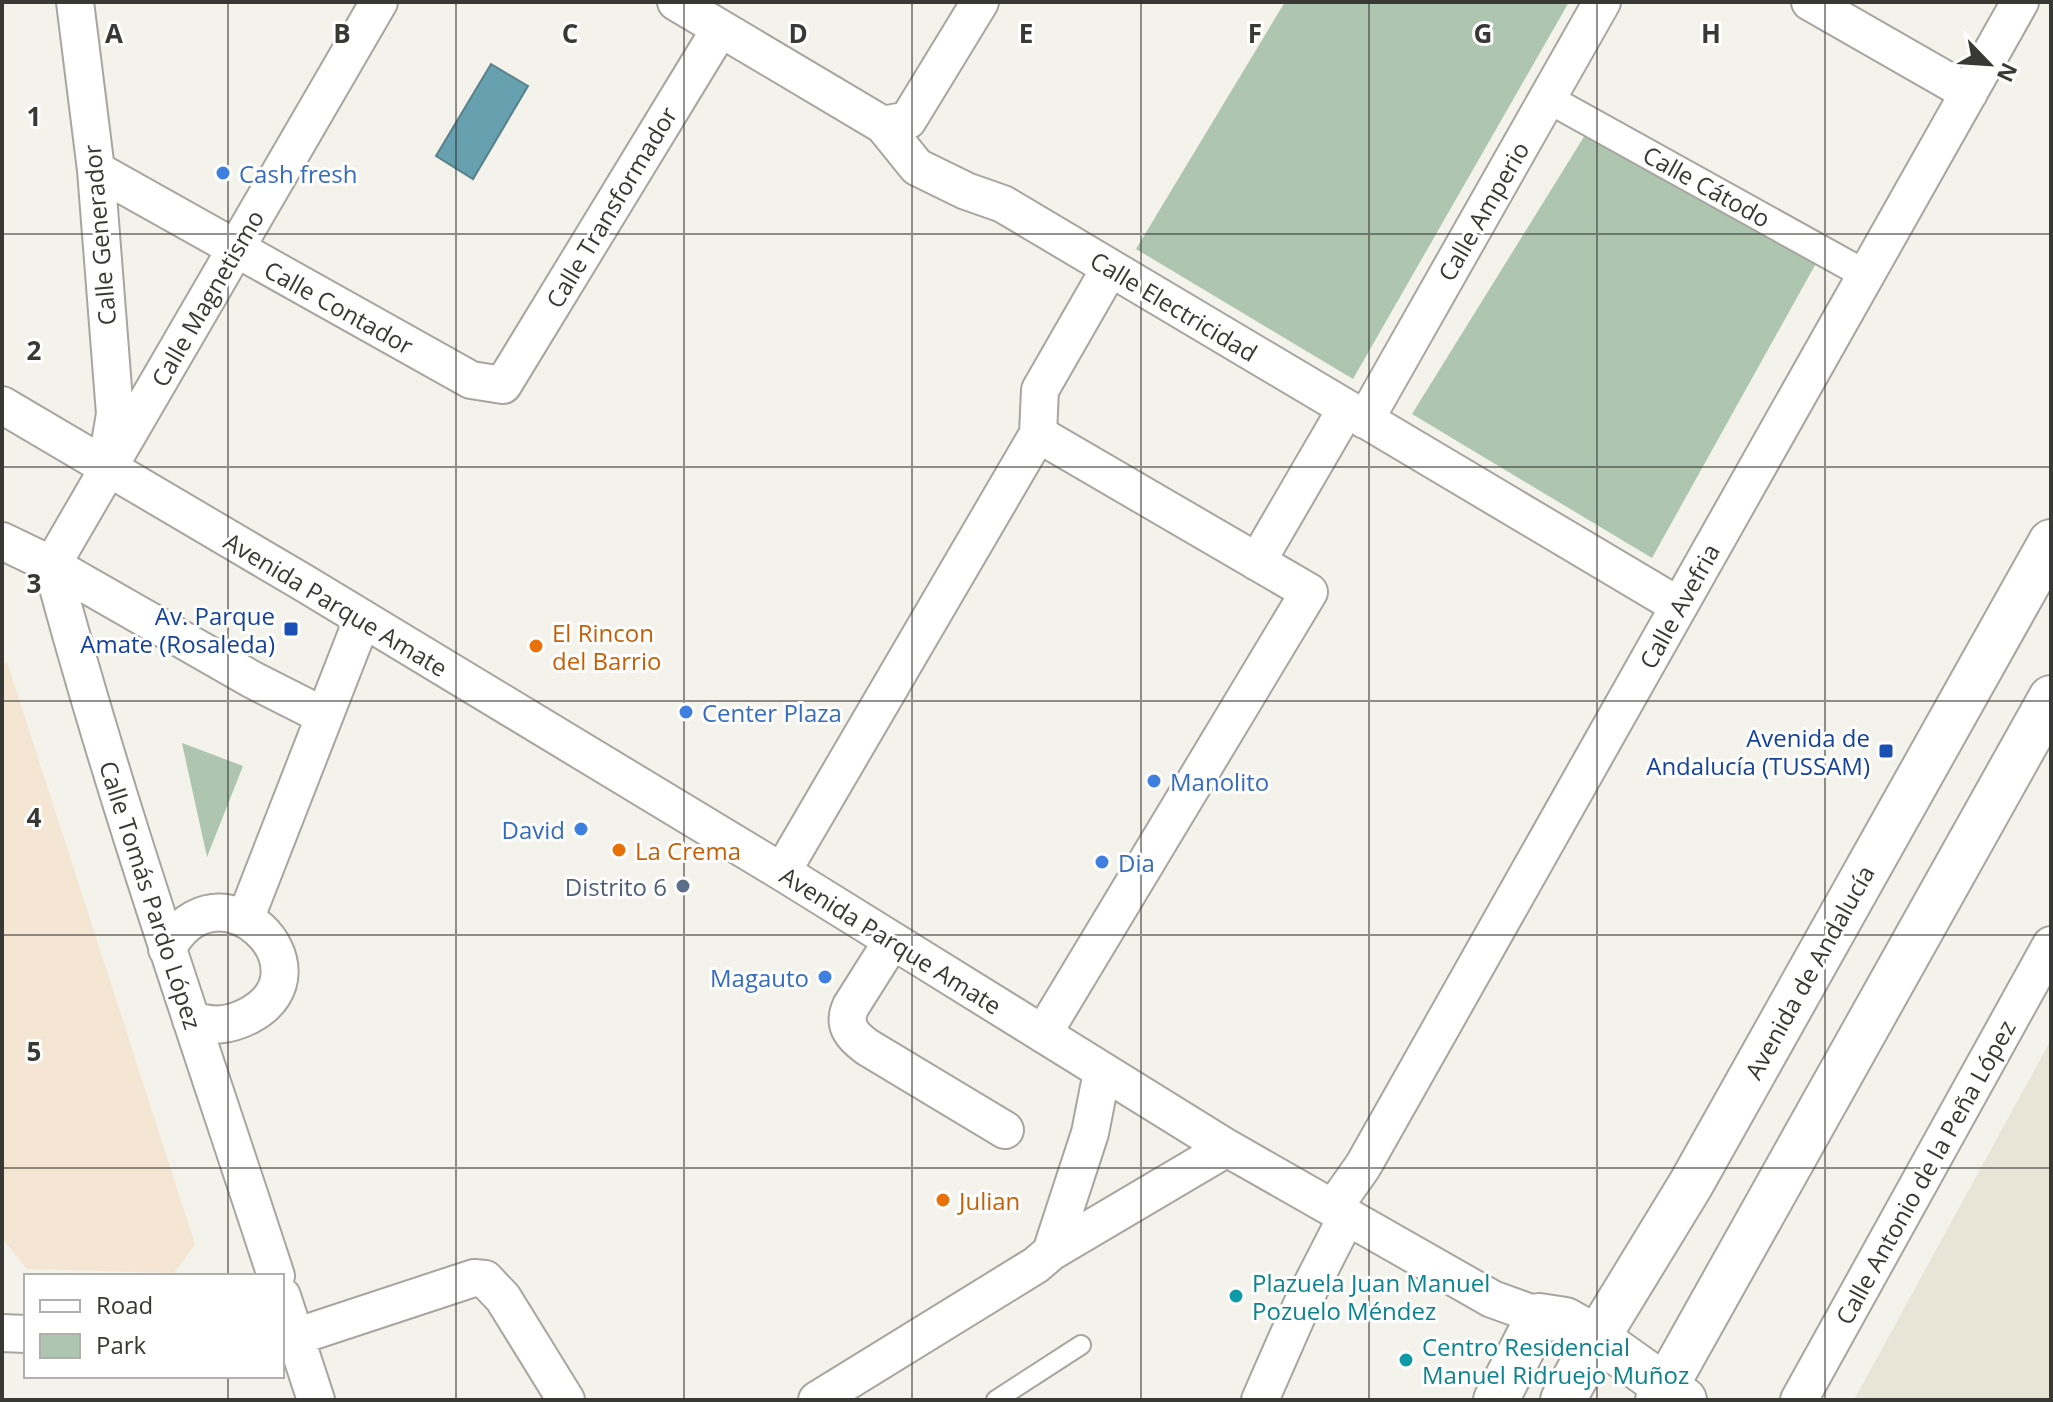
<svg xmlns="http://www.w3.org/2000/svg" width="2053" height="1402" font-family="'Open Sans',sans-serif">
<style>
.built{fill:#e8e5d7}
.education{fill:#f4e6d2}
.green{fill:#aec5af}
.water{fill:#67a0ae;stroke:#59818a;stroke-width:2}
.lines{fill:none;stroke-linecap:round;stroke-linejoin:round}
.service-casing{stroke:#a7a59f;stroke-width:22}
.pedestrian-casing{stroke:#a7a59f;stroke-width:32}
.minor-casing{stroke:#a7a59f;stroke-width:40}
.primary-casing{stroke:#a7a59f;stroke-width:48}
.service{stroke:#fff;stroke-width:18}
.pedestrian{stroke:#fff;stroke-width:28}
.minor{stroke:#fff;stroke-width:36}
.primary{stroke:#fff;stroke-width:44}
.grid{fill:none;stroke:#383835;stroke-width:2;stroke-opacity:0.55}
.shop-dot{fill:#3f7fe0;stroke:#fff;stroke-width:3}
.transit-dot{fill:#1a4fb4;stroke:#fff;stroke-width:3}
.food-dot{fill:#e8710a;stroke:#fff;stroke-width:3}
.service-dot{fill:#5c6f8a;stroke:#fff;stroke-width:3}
.culture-dot{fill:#0f9aa8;stroke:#fff;stroke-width:3}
.labels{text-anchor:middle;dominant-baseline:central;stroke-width:6;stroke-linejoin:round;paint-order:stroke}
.shop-label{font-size:24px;fill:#366cbe;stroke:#fff;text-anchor:start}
.street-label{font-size:24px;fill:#383835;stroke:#fff}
.transit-label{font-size:24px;fill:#164399;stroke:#fff;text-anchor:end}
.food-label{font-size:24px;fill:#c56008;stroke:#fff;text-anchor:start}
.service-label{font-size:24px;fill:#4e5e75;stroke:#fff;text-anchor:end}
.culture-label{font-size:24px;fill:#0d838f;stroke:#fff;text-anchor:start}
.grid-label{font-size:26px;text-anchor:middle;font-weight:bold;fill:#383835;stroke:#fff;stroke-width:6;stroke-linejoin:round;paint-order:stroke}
</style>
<rect width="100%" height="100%" fill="#f3f2eb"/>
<!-- built -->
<path class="built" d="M2051,1040V1400H1854Z"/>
<!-- education -->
<path class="education" d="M7,662L195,1244L174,1273L27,1269L2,1238V664Z"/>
<!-- green -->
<path class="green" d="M1285,2H1569L1353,379L1136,249Z
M1600,111L1829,240L1652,558L1412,414Z
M182,743L243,766L207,857Z"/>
<!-- water -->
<path class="water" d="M491,64L528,86L473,179L436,156Z"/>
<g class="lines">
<defs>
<path id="service" d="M996,1400L1081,1345"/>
<path id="pedestrian" d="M1547,98L1866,275"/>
<path id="minor" d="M75,2L96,170L115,414L108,455
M676,2L883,125L917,167L966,191L1003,204L1679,606
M1810,2L1969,93
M883,125L908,120L980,2
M96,170L471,380L503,385L720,29
M2,405L304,583L782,872L1227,1148L1492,1299L1539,1316
M1365,420L1602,2
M1038,434L1040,390L1110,268
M2,541L52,565C116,805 199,1040 276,1276
M1257,562L1346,409
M324,716L251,679L52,565L379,2
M782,872L1038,434L1309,592L1043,1034
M246,917L362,620
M892,941L851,1006C842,1025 852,1036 867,1047L1005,1130
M167,949C218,854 334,969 250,1015C229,1026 214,1027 191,1020
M1334,1207L1363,1166L2020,2
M1051,1252L1090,1133L1102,1072
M282,1296L316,1400
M2,1333L26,1334
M282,1337H295L474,1278L485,1279L503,1298L566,1400
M817,1400L1036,1265L1051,1252L1227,1148
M1260,1400L1303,1302L1347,1216
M1799,1400L2051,945"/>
<path id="primary" d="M1496,1400L1539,1316L1565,1320L1597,1338L1684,1400
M1563,1400L1597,1338L1691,1184L2051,542
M1658,1400L2051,698"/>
</defs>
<!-- service casing -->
<use href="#service" class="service-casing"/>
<!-- pedestrian casing -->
<use href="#pedestrian" class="pedestrian-casing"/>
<!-- minor casing -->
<use href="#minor" class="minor-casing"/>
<!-- primary casing -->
<use href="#primary" class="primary-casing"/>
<!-- service -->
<use href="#service" class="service"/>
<!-- pedestrian -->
<use href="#pedestrian" class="pedestrian"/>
<!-- minor -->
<use href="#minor" class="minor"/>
<!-- primary -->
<use href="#primary" class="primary"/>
</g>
<!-- grid -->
<path class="grid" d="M228,2V1276M456,2V1400M684,2V1400M912,2V1400M1141,2V1400M1369,2V1400M1597,2V1400M1825,2V1400M2,234H2051M2,467H2051M2,701H2051M2,935H2051M2,1168H2051M228,1376V1400"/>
<!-- markers -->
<g class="shop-dot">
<circle cx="223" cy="173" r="8"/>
<circle cx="686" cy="712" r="8"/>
<circle cx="1154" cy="781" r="8"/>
<circle cx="581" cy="829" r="8"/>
<circle cx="1102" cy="862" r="8"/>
<circle cx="825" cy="977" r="8"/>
</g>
<g class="transit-dot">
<rect x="283" y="621" width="16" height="16" rx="4"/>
<rect x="1878" y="743" width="16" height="16" rx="4"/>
</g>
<g class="food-dot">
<circle cx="536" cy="646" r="8"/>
<circle cx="619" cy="850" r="8"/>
<circle cx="943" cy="1200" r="8"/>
</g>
<circle class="service-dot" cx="683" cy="886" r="8"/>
<g class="culture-dot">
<circle cx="1236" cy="1296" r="8"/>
<circle cx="1406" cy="1360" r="8"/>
</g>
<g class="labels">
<!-- shop labels -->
<g class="shop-label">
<text x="239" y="173">Cash fresh</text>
<text x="702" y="712">Center Plaza</text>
<text x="1170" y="781">Manolito</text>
<text x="565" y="829" text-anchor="end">David</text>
<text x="1118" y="862">Dia</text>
<text x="809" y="977" text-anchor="end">Magauto</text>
</g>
<!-- street labels -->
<g class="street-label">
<text transform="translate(1707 186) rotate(29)">Calle Cátodo</text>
<text transform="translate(611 207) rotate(-59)">Calle Transformador</text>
<text transform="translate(1483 211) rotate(-60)">Calle Amperio</text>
<text transform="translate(99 235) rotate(-95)">Calle Generador</text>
<text transform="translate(207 298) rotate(-60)">Calle Magnetismo</text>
<text transform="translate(1174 306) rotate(31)">Calle Electricidad</text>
<text transform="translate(339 307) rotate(29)">Calle Contador</text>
<text transform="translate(336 604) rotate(31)">Avenida Parque Amate</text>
<text transform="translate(1679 606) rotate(-61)">Calle Avefria</text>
<text transform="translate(151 895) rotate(72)">Calle Tomás Pardo López</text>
<text transform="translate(891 940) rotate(32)">Avenida Parque Amate</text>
<text transform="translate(1809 972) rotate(-61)">Avenida de Andalucía</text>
<text transform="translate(1925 1172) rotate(-61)">Calle Antonio de la Peña López</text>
</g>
<!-- transit labels -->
<g class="transit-label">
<text x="275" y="615">Av. Parque<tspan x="275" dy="28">Amate (Rosaleda)</tspan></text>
<text x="1870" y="737">Avenida de<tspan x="1870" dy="28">Andalucía (TUSSAM)</tspan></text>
</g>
<!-- food labels -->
<g class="food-label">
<text x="552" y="632">El Rincon<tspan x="552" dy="28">del Barrio</tspan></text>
<text x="635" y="850">La Crema</text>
<text x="959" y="1200">Julian</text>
</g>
<!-- service labels -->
<g class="service-label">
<text x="667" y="886">Distrito 6</text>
</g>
<!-- culture labels -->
<g class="culture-label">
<text x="1252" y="1282">Plazuela Juan Manuel<tspan x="1252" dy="28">Pozuelo Méndez</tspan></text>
<text x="1422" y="1346">Centro Residencial<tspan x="1422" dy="28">Manuel Ridruejo Muñoz</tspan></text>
</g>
</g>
<g class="grid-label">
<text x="114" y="43">A</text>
<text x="342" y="43">B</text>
<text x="570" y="43">C</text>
<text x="798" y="43">D</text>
<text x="1026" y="43">E</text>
<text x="1255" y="43">F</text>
<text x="1483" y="43">G</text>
<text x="1711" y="43">H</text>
<text x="34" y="126">1</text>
<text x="34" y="360">2</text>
<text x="34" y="593">3</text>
<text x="34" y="827">4</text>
<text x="34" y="1061">5</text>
</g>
<!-- border -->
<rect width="2053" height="1402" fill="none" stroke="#383835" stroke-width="8"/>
<!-- legend -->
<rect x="24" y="1274" width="260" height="104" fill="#ffffff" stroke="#afafae" stroke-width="2"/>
<rect x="40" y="1300" width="40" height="12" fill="#ffffff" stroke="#afafae" stroke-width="2"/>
<text x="96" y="1314" font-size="24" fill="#383835">Road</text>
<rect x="40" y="1334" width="40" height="24" fill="#aec5af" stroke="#afafae" stroke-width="2"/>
<text x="96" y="1354" font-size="24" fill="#383835">Park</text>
<!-- north arrow -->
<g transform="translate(1989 64) rotate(115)" stroke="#ffffff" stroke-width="6" paint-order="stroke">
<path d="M0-6L14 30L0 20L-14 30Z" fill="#383835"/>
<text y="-12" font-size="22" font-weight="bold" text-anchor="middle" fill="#383835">N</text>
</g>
</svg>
